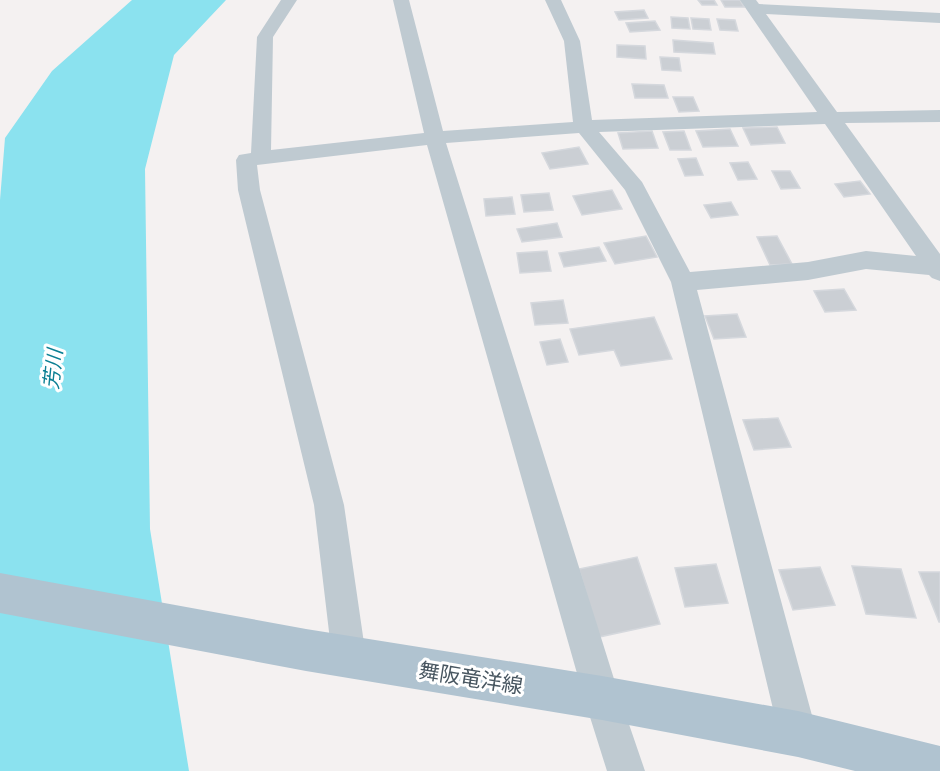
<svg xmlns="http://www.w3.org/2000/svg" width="940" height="771" font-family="'Exo 2','Noto Sans JP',sans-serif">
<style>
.water{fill:#8be2ef}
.building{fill:#cbcfd4;stroke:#d5d8dd;stroke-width:1.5}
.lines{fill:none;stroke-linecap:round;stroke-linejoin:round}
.minor{fill:#bfcad1;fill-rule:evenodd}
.major{fill:#b0c3d0;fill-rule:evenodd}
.labels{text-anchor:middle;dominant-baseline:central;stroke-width:6;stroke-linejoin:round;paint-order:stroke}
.water-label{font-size:20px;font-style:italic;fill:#0a7f93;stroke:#fff}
.near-street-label{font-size:21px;fill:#485660;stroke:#fff}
</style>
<rect width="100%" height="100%" fill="#f4f1f1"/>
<!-- water -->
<path class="water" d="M132,0H226L174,55L145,169L150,529L189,771H0V200L5,138L52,71Z"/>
<!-- building -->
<path class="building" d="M698,0H714L717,5H702Z
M721,0H740L744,7H725Z
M644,10L648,18L619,20L615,12Z
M671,17L688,18L690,29L672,28Z
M691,18L709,19L711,30L693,29Z
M717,19L735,20L738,31L720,30Z
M655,21L660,30L630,32L626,23Z
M673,40L713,43L715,54L674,52Z
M617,45L645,46L646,59L617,57Z
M660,57L679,58L681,71L662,70Z
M632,84L664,85L668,98H635Z
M673,97H693L699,111L679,112Z
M777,127L785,143L751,145L743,128Z
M730,129L738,146L703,147L696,131Z
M652,131L658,148L623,149L618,133Z
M684,131L691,150H670L663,132Z
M579,147L588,164L550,169L542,153Z
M696,158L703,175L685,176L678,159Z
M748,162L757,179L738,180L730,163Z
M772,171H790L800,188L781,189Z
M860,181L870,194L844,197L835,184Z
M612,190L622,209L582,215L573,196Z
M549,193L553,210L524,212L521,195Z
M512,197L515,214L486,216L484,199Z
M731,202L738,215L711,218L704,205Z
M557,223L562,237L522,242L517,229Z
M646,236L657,257L615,264L604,243Z
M777,236L792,264L770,265L757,237Z
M599,247L606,261L564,267L559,253Z
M547,251L551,271L520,273L517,253Z
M844,289L856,310L825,312L814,291Z
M563,300L568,323L535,325L531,303Z
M737,314L746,337L714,339L705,316Z
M654,317L672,359L621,366L614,350L579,355L570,329Z
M560,339L568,362L547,365L540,342Z
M778,418L791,447L754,450L743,420Z
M637,557L660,624L599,637L579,569Z
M716,564L728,603L685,607L675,568Z
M852,566L901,569L916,618L866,614Z
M820,567L835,605L793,610L779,570Z
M919,572H940V622H939Z"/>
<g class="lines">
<!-- minor -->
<path class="minor" d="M281,0H297L273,37L271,150L424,133L393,0H409L443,131L573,122L564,41L545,0H561L580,41L592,120L817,112L740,0H756L759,4L940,13V23L766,14L837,112L940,110V122L845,123L940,254V281L932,278L929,275L866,269L808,280L697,290L817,734L811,747L798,753L785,747L779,734L671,282L625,190L579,133L446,143L620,698L645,771H607L584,698L427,145L257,165L260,190L344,505L366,657L361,669L349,674L337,669L332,657L314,505L238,190L236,160L239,155L251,153L257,37ZM825,124L916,256L866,251L808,262L690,272L642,182L599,132Z"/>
<!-- major -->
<path class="major" d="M0,573L306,629L602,676L798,711L940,746V771H855L798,757L602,720L306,671L0,613Z"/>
</g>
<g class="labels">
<!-- water labels -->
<g class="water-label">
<text transform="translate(52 369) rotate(-84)">芳川</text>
</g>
<!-- near-street labels -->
<g class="near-street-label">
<text transform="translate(471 677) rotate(9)">舞阪竜洋線</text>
</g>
</g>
</svg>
